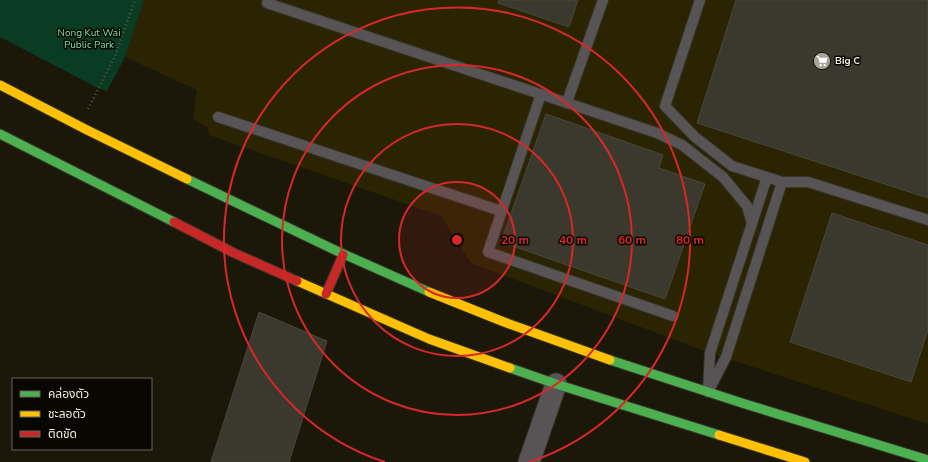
<svg xmlns="http://www.w3.org/2000/svg" width="928" height="462" font-family="'Nunito Sans','Noto Sans Thai',sans-serif">
<style>
.built{fill:#2a2403}
.green{fill:#0a3b23}
.building{fill:#3b392d;stroke:#49473b}
.lines{fill:none;stroke-linecap:round;stroke-linejoin:round}
.lane-casing{stroke:#373529;stroke-width:12}
.street-casing{stroke:#373529;stroke-width:23}
.fast-casing{stroke:#373529;stroke-width:11}
.slow-casing{stroke:#373529;stroke-width:11}
.jam-casing{stroke:#373529;stroke-width:11}
.path{stroke:#56534d;stroke-width:2.5;stroke-dasharray:1 3;stroke-linecap:butt}
.lane{stroke:#585455;stroke-width:10}
.street{stroke:#585455;stroke-width:21}
.fast{stroke:#4caf50;stroke-width:9}
.slow{stroke:#ffc107;stroke-width:9}
.jam{stroke:#c62828;stroke-width:9}
.ring{fill:none;stroke:#d62828;stroke-width:2}
.labels{text-anchor:middle;dominant-baseline:central;stroke-width:3;stroke-linejoin:round;paint-order:stroke}
.park-label{font-size:10px;fill:#7be1aa;stroke:#090701}
.poi-label{font-size:10px;font-weight:bold;fill:#f1efde;stroke:#090701;text-anchor:start}
.centre{fill:#d62828;stroke:#090701;stroke-width:2}
.ring-label{font-size:12px;text-anchor:middle;font-weight:bold;fill:#d62828;stroke:#090701;stroke-width:3;stroke-linejoin:round;paint-order:stroke}
</style>
<rect width="100%" height="100%" fill="#1b180a"/>
<!-- built -->
<path class="built" d="M144,0H928V424L710,353L471,263L441,216L209,135L208,128L193,118L197,90L125,57Z"/>
<!-- green -->
<path class="green" d="M0,0H144L125,57L107,91L98,88L0,37Z"/>
<!-- building -->
<path class="building" d="M499,0H578L569,27L498,3Z
M736,0H928V198L697,123Z
M546,114L663,155L659,168L705,184L665,299L501,242Z
M832,213L928,245V330L911,382L790,342Z
M259,312L327,341L289,462H211Z"/>
<g class="lines">
<defs>
<path id="lane" d="M700,0L665,106L695,137L732,166L782,182H808L928,220
M267,3L657,133L682,145L723,177L747,206L752,224
M541,94L488,252L673,316
M567,102L603,0
M218,117L501,211
M710,388L726,357L782,182
M708,392L710,353L767,177"/>
<path id="street" d="M529,462L556,384"/>
<path id="fast" d="M0,134L174,222
M187,179L339,252L429,292
M610,360L745,404L928,460
M510,368L556,384L719,435"/>
<path id="slow" d="M0,85L87,130L187,179
M297,281L429,339L510,368
M429,292L504,322L610,360
M719,435L805,462"/>
<path id="jam" d="M174,222L234,253L297,281
M326,294L343,255"/>
</defs>
<!-- lane casing -->
<use href="#lane" class="lane-casing"/>
<!-- street casing -->
<use href="#street" class="street-casing"/>
<!-- fast casing -->
<use href="#fast" class="fast-casing"/>
<!-- slow casing -->
<use href="#slow" class="slow-casing"/>
<!-- jam casing -->
<use href="#jam" class="jam-casing"/>
<!-- path -->
<path class="path" d="M88,109L115,56L135,0"/>
<!-- lane -->
<use href="#lane" class="lane"/>
<!-- street -->
<use href="#street" class="street"/>
<!-- fast -->
<use href="#fast" class="fast"/>
<!-- slow -->
<use href="#slow" class="slow"/>
<!-- jam -->
<use href="#jam" class="jam"/>
</g>
<!-- distance rings -->
<circle cx="457" cy="240" r="58" fill="#d62828" fill-opacity=".12"/>
<g class="ring">
<circle cx="457" cy="240" r="58"/>
<circle cx="457" cy="240" r="116"/>
<circle cx="457" cy="240" r="175"/>
<path d="M385 462A233 233 0 1 1 529 462"/>
</g>
<!-- icons -->
<defs>
<symbol id="supermarket-disc" viewBox="-11 -11 22 22"><circle r="9.5" fill="#a6a494" stroke="#090701"/><path d="M-6-5.5h2.5l.6 2H6L4.5 2H-2.5L-4.4-4H-6ZM-1.5 3.2a1.3 1.3 0 1 0 .1 0ZM3 3.2a1.3 1.3 0 1 0 .1 0Z" fill="#fff"/></symbol>
</defs>
<g fill-rule="evenodd">
<use href="#supermarket-disc" x="812" y="51" width="20" height="20"/>
</g>
<g class="labels">
<!-- park labels -->
<g class="park-label">
<text x="89" y="33">Nong Kut Wai<tspan x="89" dy="12">Public Park</tspan></text>
</g>
<!-- poi labels -->
<g class="poi-label">
<text x="835" y="61">Big C</text>
</g>
</g>
<circle cx="457" cy="240" r="6" class="centre"/>
<g class="ring-label">
<text x="515" y="244">20 m</text>
<text x="573" y="244">40 m</text>
<text x="632" y="244">60 m</text>
<text x="690" y="244">80 m</text>
</g>
<!-- legend -->
<rect x="12" y="378" width="140" height="72" fill="#090701" stroke="#666459"/>
<rect x="20" y="391" width="20" height="6" fill="#4caf50" stroke="#666459"/>
<text x="48" y="398" font-size="12" fill="#f1efde">คล่องตัว</text>
<rect x="20" y="411" width="20" height="6" fill="#ffc107" stroke="#666459"/>
<text x="48" y="418" font-size="12" fill="#f1efde">ชะลอตัว</text>
<rect x="20" y="431" width="20" height="6" fill="#c62828" stroke="#666459"/>
<text x="48" y="438" font-size="12" fill="#f1efde">ติดขัด</text>
</svg>
